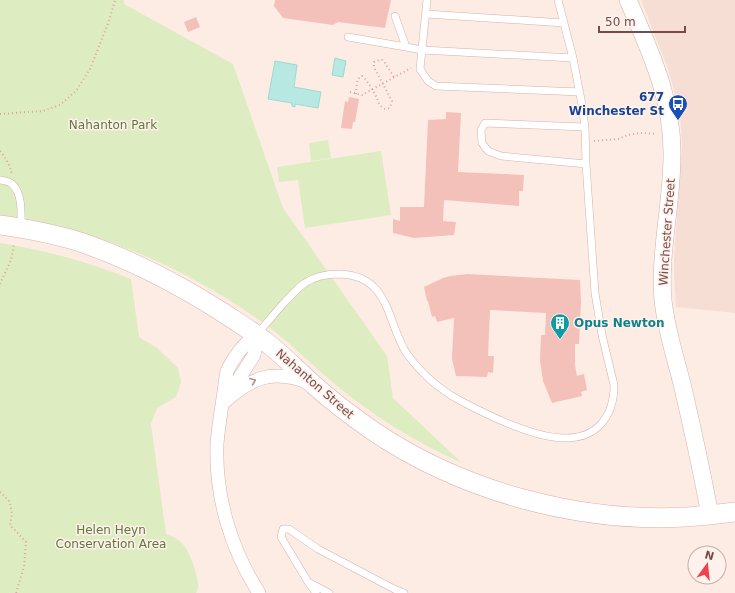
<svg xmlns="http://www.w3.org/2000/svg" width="735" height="593" font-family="'DejaVu Sans',sans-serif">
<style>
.residential{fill:#f7ded4}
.green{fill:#deecc1}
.water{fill:#b7e8e1;stroke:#9ddad2}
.building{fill:#f4c1ba}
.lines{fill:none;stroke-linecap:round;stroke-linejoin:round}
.service-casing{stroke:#d1b2ac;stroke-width:8}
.minor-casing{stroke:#d1b2ac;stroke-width:14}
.tertiary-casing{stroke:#d1b2ac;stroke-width:18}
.secondary-casing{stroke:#d8b2ab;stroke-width:20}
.path{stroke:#d9a39d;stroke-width:2;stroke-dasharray:1 3;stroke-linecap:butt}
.service{stroke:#fff;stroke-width:7}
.minor{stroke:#fff;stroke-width:13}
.tertiary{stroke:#fff;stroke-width:17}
.secondary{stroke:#fff;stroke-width:19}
.oneway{stroke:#ad9391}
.labels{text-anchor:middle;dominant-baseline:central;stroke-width:3;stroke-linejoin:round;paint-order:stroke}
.transit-label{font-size:12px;font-weight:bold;fill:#164399;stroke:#fff1eb;text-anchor:end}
.park-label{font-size:12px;fill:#5e783c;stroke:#fff1eb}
.street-label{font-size:12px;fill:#774b48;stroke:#fff1eb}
.culture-label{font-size:12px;font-weight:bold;fill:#0d838f;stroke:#fff1eb;text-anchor:start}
</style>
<rect width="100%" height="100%" fill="#fdece3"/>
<!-- residential -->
<path class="residential" d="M641,0H735V313L676,307L674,276V260L682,144L680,112L676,98L668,69Z"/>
<!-- green -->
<path class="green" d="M0,0H124V4L233,64L283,208L387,356L393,398L462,463C417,443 375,417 337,386C314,367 294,346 270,328C215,287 144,250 77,232C68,229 59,228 50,226C34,223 17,220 0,217Z
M328,140L331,158L311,161L309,143Z
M381,151L391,215L305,228L298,180L279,182L277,167Z
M0,243C45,250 89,262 131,279L139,337L157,348L178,368L181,382L176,397L157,408L151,424L166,534C170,536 176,537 180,541C189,549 197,572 198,584C199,587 197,590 196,593H0Z"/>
<!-- water -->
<path class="water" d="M335,58L346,61L343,77L332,75Z
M275,61L297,65L294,87L321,92L318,108L295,104V107L292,106V103L268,99Z"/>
<!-- building -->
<path class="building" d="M275,0H391L385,28L338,22L333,25L283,18L274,6Z
M196,17L200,27L188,32L184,22Z
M349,97L359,99L355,122H353L352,129L341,128L345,101L348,102Z
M446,112L461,113L458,172L524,175L523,191H519V206L444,200L443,221L456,222L454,235L414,238L393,233V219L400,221V207H424L428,120L446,119Z
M467,274L580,280L581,302L579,344H575V365L577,376L584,374L587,390L581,392L582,396L552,403L543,381L540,361L541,335H545L546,313L490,310L488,356H494L493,373L488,372L487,377L456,376L452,359L454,318L437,322L435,316L432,317L428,301H427L424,287L443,278L450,276Z"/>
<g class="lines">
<defs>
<path id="service" d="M427,0L420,69L428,81L436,86L580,92
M426,14L564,23
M395,16L406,47L422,50L573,58
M348,37L406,47
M585,127L485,123L481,130L482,143L488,151L501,156L586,164
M0,180C4,181 9,181 12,184C23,193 21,216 21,228
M257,334C266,324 274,314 283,304C290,297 296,289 305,283C315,276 328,274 340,274C391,276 386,322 407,354C421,373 439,389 459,400C487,415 534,438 565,438C578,438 592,434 601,424C611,413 614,399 614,385L602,335L595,293L586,164L585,127L582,105L573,58L558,0
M310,583L329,593
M316,593L308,582L281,537L283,529H289L318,549L394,589L404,593"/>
<path id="minor" d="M256,335C243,344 234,357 227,371C225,382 224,393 222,405C220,418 218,431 217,444C215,497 231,549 259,593
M230,393L254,355L256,345V335
M222,404C250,378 272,368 309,383"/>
<path id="tertiary" d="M628,0C650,51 673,99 672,156C672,203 659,253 663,300C666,330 676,359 683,388C693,431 702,473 710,515"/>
<path id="secondary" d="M0,225C27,229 54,234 80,242C130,259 178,284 222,312C237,322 252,331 266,342C283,355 298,371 315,386C333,402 353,417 373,431C462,491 578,523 686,517C703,516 719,514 735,512"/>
</defs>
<!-- service casing -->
<use href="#service" class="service-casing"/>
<!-- minor casing -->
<use href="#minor" class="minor-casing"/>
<!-- tertiary casing -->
<use href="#tertiary" class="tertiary-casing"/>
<!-- secondary casing -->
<use href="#secondary" class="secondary-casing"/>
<!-- path -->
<path class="path" d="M350,92L362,95L411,68
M356,94L357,83L358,79L362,76C369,82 373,91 377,98C378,101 379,105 382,107C387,112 391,107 392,101L375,69L374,66V62L379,60H382L385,63L394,77
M0,114L43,111L60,105L76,91L90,69L109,21L115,0
M594,141L618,139L628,135L640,133L657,134
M0,151C6,158 10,165 12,175
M0,284L11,260L14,245
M0,492L10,502L12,514L10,525L26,542L24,567L16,593"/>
<!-- service -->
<use href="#service" class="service"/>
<!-- minor -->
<use href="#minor" class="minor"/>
<!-- tertiary -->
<use href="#tertiary" class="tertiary"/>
<!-- secondary -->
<use href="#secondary" class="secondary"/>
</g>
<!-- one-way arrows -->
<defs><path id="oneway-chevron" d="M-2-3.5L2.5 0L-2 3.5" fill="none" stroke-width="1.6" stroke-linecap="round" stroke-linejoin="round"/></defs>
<use class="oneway" href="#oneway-chevron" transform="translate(253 381) rotate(-23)"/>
<!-- icons -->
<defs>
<symbol id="bus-pin" viewBox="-11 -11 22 30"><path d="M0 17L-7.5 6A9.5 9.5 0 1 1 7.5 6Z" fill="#1a4fb4" stroke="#fff1eb"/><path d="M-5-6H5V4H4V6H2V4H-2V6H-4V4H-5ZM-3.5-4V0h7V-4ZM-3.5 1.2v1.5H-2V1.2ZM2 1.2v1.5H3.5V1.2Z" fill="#fff"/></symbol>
<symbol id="building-pin" viewBox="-11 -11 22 30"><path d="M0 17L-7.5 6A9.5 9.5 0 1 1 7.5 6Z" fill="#0f9aa8" stroke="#fff1eb"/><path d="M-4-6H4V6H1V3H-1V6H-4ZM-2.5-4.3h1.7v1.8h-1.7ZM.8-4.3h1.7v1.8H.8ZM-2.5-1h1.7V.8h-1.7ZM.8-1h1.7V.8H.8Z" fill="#fff"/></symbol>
</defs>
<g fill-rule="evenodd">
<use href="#bus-pin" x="667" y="93" width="22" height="30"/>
<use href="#building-pin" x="549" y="312" width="22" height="30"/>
</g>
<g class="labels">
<!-- transit labels -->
<g class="transit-label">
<text x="664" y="97">677<tspan x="664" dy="14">Winchester St</tspan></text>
</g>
<!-- park labels -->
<g class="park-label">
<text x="113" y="125">Nahanton Park</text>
<text x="111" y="530">Helen Heyn<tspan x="111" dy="14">Conservation Area</tspan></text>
</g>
<!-- street labels -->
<g class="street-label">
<text transform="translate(667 232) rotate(-86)">Winchester Street</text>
<text transform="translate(315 384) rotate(41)">Nahanton Street</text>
</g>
<!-- culture labels -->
<g class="culture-label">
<text x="574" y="323">Opus Newton</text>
</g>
</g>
<!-- north arrow -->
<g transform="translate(707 565) rotate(15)"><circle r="19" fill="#fff1eb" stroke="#c9afaa"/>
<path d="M0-3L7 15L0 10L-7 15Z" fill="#ed434c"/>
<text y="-6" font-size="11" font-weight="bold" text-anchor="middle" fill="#774b48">N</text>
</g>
<!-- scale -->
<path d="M599 26v6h86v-6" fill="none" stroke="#774b48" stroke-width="2"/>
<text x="605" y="26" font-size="12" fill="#774b48" stroke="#fff1eb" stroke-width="3" paint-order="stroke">50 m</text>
</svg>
